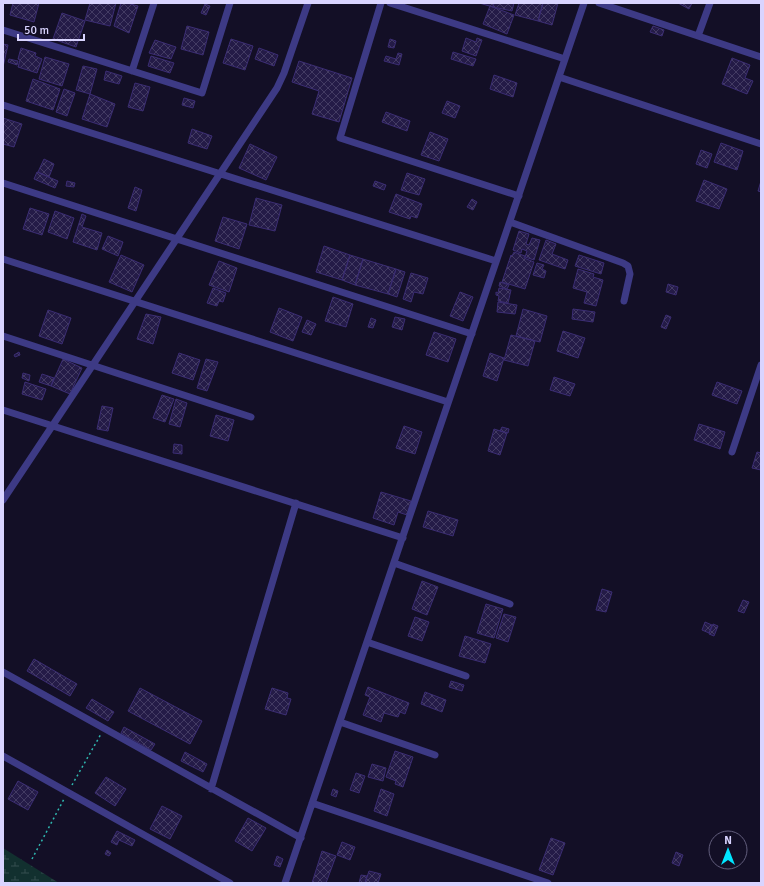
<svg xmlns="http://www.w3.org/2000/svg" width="764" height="886" font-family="Signika,sans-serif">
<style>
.wetland{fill:url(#wetland-marsh)}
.building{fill:url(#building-cross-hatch);stroke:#3b2d73}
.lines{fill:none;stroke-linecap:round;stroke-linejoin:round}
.path{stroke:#2fb8b0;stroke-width:1.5;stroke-dasharray:2 3;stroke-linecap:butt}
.minor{stroke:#3d3a85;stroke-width:7}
</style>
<defs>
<pattern id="wetland-marsh" width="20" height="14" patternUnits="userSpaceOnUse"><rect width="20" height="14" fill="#12302f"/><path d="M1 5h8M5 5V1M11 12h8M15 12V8" fill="none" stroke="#344d4e"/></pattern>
<pattern id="building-cross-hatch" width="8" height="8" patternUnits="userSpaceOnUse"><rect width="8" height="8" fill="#241b47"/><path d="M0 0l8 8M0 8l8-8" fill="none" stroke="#433b63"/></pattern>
</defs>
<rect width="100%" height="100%" fill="#130f26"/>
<!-- wetland -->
<path class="wetland" d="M3,848L59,883H3Z"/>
<!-- building -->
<path class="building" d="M13,3H39L34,22L10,15Z
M90,3H116L110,26L85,20Z
M121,3H127L138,6L129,33L114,26Z
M479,3H494L493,7Z
M494,3H514L512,11L493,7Z
M519,3H543L538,21L515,15Z
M543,3H558L552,25L538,21Z
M678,3H692L689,9Z
M205,4L210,6L206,15L201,13Z
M490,6L514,15L507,34L483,24Z
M62,13L85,21L76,47L53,39Z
M187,26L209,32L203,55L181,49Z
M653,26L664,30L662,36L650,32Z
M466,38L476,42L477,38L482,40L476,56L462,51Z
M231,39L253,46L245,70L223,63Z
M390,39L396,41L394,48L388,47Z
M155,40L176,47L171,59L149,53Z
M3,44L8,45L3,67Z
M21,48L36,53L35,56L42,59L37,73L18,67L20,60L18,59Z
M259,48L278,55L274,66L255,59Z
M453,52L476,59L473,66L451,59Z
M398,53L402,54L399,65L384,61L386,56L396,59Z
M151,56L174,63L170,73L148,66Z
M45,57L69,64L62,86L39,79Z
M732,58L750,65L745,78L753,81L747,94L722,84Z
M9,59L18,61L17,65L8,62Z
M299,61L352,78L339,122L312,114L319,91L292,82Z
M83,66L97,69L90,94L76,90Z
M106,71L122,76L119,84L104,80Z
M494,75L517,83L513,97L490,89Z
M33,79L60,89L53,110L26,101Z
M135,83L150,87L143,111L128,107Z
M64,89L75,93L67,116L56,112Z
M90,94L115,104L107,127L82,119Z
M184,98L195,101L193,108L182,105Z
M447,101L460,106L455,118L442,113Z
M386,112L410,121L407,131L382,122Z
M3,118L22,124L14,147L3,144Z
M192,129L212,136L207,149L188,143Z
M430,132L448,139L439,161L421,155Z
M721,143L743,151L737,170L714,162Z
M250,144L277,157L266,180L239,168Z
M701,150L712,154L707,168L696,164Z
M44,159L54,164L49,177L38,172Z
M37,172L58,181L55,188L34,179Z
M407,173L425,179L419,195L401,190Z
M704,180L727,189L719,209L696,201Z
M67,181L75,183L74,187L66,186Z
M375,181L386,185L384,190L373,186Z
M761,181V192L758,191Z
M135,187L142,190L136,211L128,208Z
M396,194L422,204L417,218L411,216L410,219L389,212Z
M256,198L282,205L275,231L249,225Z
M472,199L477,202L473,210L467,207Z
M30,208L49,214L42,235L23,229Z
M55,211L74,218L67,239L48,232Z
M82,214L86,216L82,227L102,233L97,250L73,242Z
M223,217L247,224L239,249L215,241Z
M519,231L529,234L526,244L529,245L532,238L540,240L534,260L525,257L527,251L522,249L521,253L513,250Z
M108,236L123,242L118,256L102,249Z
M546,240L556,244L552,254L568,260L565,269L539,260Z
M324,246L350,255L342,280L316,272Z
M514,252L525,256L524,258L534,262L525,289L502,282L511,255L512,256Z
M121,255L144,265L132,292L109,282Z
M350,255L363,259L355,285L342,280Z
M579,255L604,263L601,274L575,266Z
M363,259L396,269L388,294L355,285Z
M219,261L237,268L229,292L209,285Z
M537,263L544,265L542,269L546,271L544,278L533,275Z
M396,269L405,272L397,297L388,294Z
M578,269L594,274L593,277L603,280L596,306L584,303L587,292L573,288Z
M411,273L428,278L423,294L414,292L411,302L403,299Z
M500,282L509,285L507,289L499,286Z
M668,284L678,287L676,295L666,292Z
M213,288L226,293L223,302L219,301L217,306L207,303Z
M499,288L511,290L508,303L498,301L499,296L496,295V292L498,293Z
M460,292L473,297L463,321L450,316Z
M333,297L353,304L346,327L325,321Z
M498,302L517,305L515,314L497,312Z
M279,308L302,317L293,341L270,332Z
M523,309L547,316L540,342L516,336Z
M573,309L595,312L593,322L572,319Z
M48,310L71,318L62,344L39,336Z
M146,314L161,317L153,344L137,339Z
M666,315L671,317L666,329L661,327Z
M395,317L405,319L402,330L392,327Z
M371,318L376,320L373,328L368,327Z
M307,320L316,324L311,335L302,332Z
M563,331L585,338L578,358L557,351Z
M434,332L456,339L448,362L426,355Z
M511,335L535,341L528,366L504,360Z
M19,352L20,355L15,357L14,355Z
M179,353L200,360L193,380L172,373Z
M490,353L504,358L497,381L483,376Z
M63,359L82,368L70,394L51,386Z
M206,359L218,362L207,391L197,388Z
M23,373L30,375L29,381L22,378Z
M42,374L54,378L51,386L39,382Z
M554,377L575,384L570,396L550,390Z
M25,382L46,389L42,400L22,394Z
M717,382L742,391L737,404L712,395Z
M162,395L174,399L165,422L153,418Z
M176,399L187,403L180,427L169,424Z
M102,406L113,408L108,431L97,429Z
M216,415L234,420L228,441L210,436Z
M699,424L725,432L720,449L694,440Z
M404,426L422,432L415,454L396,448Z
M502,427L509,429L508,433L500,431Z
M494,429L507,433L500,455L488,451Z
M174,444L182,445V454L173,453Z
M757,452L761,453V470L752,468Z
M381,492L411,501L407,515L398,512L394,525L373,518Z
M428,511L458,520L453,536L423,527Z
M422,581L438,587L427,615L412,609Z
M602,589L612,592L606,612L596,610Z
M743,600L749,602L744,613L738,611Z
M486,604L503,609L494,638L477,633Z
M504,614L516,617L508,642L496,638Z
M415,617L429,622L422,641L408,636Z
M705,622L712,625L709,633L702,630Z
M713,624L718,626L714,636L709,634Z
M465,636L491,644L485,663L459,656Z
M34,659L77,684L70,696L27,671Z
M451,681L464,685L462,691L449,687Z
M368,687L409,703L405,714L400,712L398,717L384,713L381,722L363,715L370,697L365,695Z
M140,688L202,721L190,744L128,711Z
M272,688L288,693L287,698L291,699L286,715L265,709Z
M425,692L446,700L442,712L421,704Z
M92,699L114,712L108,721L86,708Z
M124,727L155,744L151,750L121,733Z
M395,751L413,757L403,787L395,784L396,781L386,777Z
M185,752L207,764L203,772L181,761Z
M372,764L386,768L383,781L368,777Z
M356,773L365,776L359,793L350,790Z
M106,777L126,789L115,806L95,793Z
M18,781L38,792L28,810L8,799Z
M333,789L338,791L336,797L331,795Z
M381,789L394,794L387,816L374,811Z
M162,806L182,816L170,839L150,829Z
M248,818L266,828L252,851L235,841Z
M117,831L135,840L132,846L119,840L117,845L111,842Z
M551,838L565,843L553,875L539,870Z
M342,842L355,847L350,860L337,855Z
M107,850L111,853L109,856L105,854Z
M322,851L336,856L326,883H312Z
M676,852L683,855L679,866L672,863Z
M277,856L283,859L280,867L274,865Z
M369,871L381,874L378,883H365Z
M361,875L367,876L365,883H359Z"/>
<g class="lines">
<!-- path -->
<path class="path" d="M72,785L101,734
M32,859L64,799"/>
<!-- minor -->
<path class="minor" d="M381,3L340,138L519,196
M390,3L565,59
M599,3L761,57
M3,30L202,93L230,3
M698,36L710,3
M132,71L154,3
M559,77L761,144
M3,105L496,261
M3,183L472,334
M510,222L623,263L628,266L630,274L624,301
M3,259L448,402
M3,336L251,417
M3,410L403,538
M732,452L761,365
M3,500L277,88L284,73L308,3
M394,563L510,604
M367,642L466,676
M3,672L301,838
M340,722L435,755
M3,756L230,883
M211,789L296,503
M312,803L548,883
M285,883L584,3"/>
</g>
<!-- border -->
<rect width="764" height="886" fill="none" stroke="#d9d4ff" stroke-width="8"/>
<!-- north arrow -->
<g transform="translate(728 850)"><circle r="19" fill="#130f26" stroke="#625e7d"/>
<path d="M0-3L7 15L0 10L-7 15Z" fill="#00e5ff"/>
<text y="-6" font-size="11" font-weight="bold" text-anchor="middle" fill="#d9d4ff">N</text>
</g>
<!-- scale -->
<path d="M18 34v6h66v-6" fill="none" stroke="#d9d4ff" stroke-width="2"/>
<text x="24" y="34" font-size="12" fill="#d9d4ff" stroke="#130f26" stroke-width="3" paint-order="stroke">50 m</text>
</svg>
